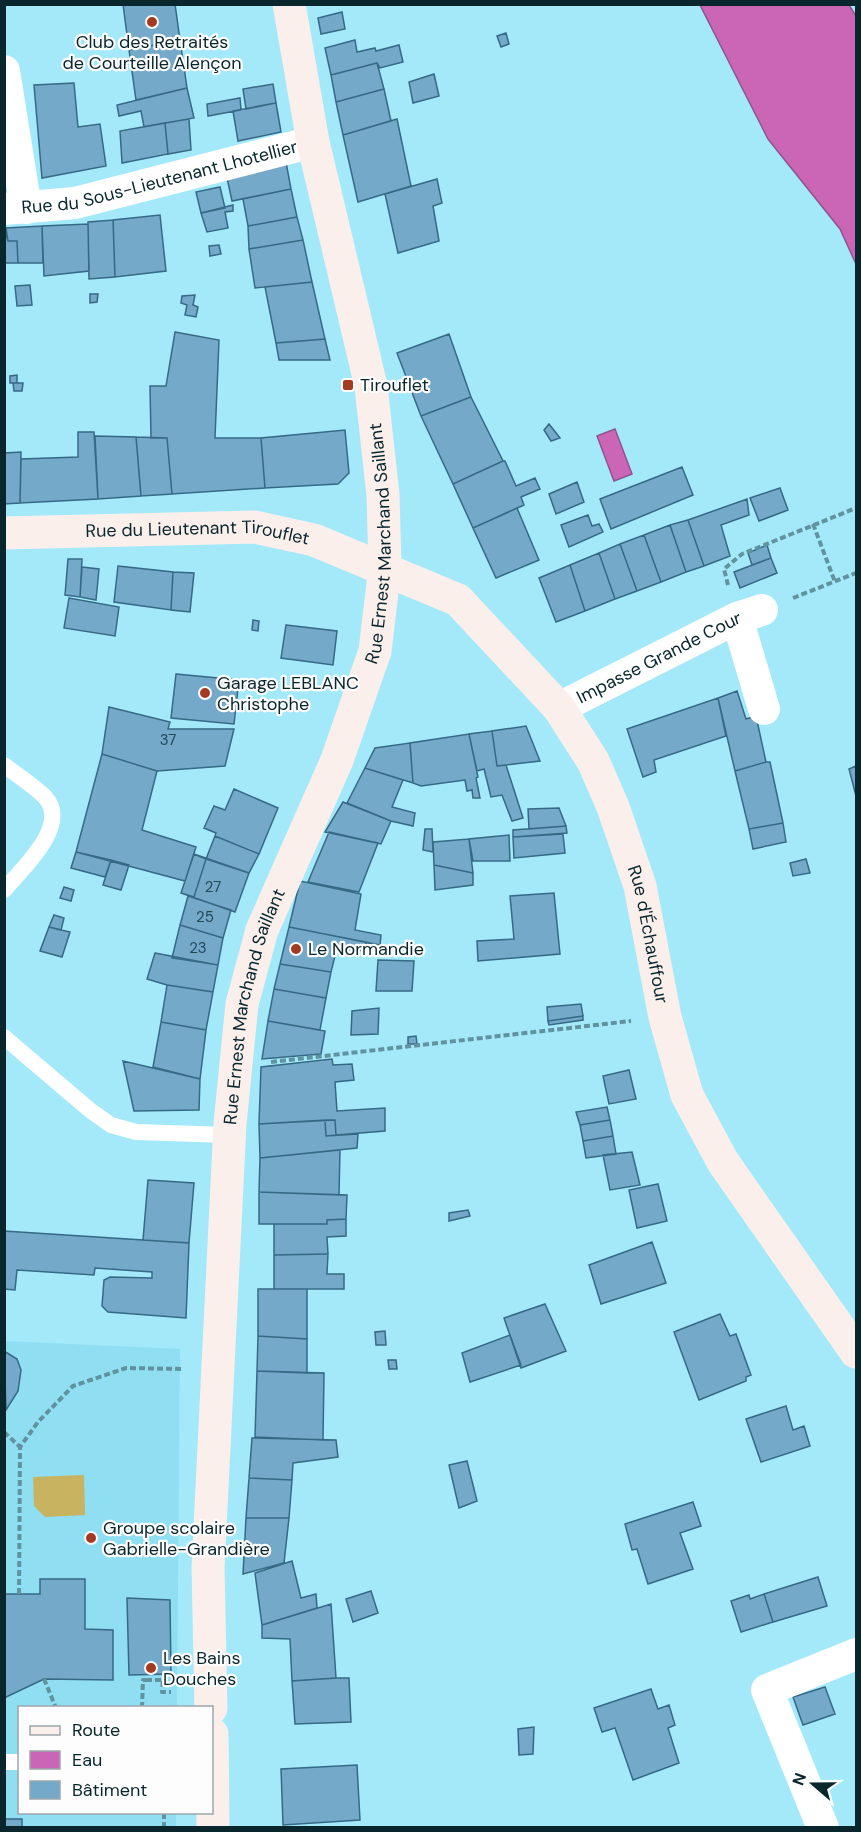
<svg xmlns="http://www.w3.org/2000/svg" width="861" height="1832" font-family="'DM Sans',sans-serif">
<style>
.built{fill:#8fdef2}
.green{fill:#c8b360}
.water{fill:#cb66b7;stroke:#91538e;stroke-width:1.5}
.building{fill:#74a9c9;stroke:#366986;stroke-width:1.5}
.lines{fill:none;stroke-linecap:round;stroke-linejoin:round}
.path{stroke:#60939f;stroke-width:4;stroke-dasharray:6 3;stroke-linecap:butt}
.lane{stroke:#fff;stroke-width:16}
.street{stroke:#fff;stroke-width:32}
.secondary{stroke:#fbefec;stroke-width:33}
.poi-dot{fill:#a43b21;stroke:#fdfdfd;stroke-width:2}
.labels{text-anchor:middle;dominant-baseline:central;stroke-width:4.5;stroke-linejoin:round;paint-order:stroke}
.number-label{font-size:15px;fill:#244754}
.poi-label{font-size:18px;fill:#09262d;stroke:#fdfdfd;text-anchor:start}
.street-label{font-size:18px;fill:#09262d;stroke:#fdfdfd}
</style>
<rect width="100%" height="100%" fill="#a4e9fa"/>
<!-- built -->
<path class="built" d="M5,1341L180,1349L177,1707L20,1708V1812L176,1813V1827L5,1828Z"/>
<!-- green -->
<path class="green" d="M84,1475L85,1515L45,1517L34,1506L33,1477Z"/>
<!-- water -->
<path class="water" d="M700,5H849L856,16V264L840,229L768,139Z
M615,429L632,474L614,481L597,436Z"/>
<!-- building -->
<path class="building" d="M123,4H175L180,40L129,50Z
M342,12L345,29L321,34L318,18Z
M506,33L509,44L501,47L497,36Z
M180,40L187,88L136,100L129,50Z
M355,40L357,52L375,48L376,51L399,45L403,62L380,68L377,63L331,75L325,48Z
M377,63L384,89L336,102L331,75Z
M434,74L439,96L413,103L409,82Z
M74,83L78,127L100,124L106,166L42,178L34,85Z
M273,84L276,103L246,109L243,89Z
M187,88L194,118L144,127L141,111L119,116L117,105Z
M384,89L391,121L343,135L336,102Z
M240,98L241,110L208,116L207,104Z
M276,103L281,132L238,141L233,111Z
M189,119L191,150L168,154L165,123Z
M397,119L411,186L358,202L343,135Z
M165,123L168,154L122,163L120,131Z
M286,162L291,189L232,201L226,173Z
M437,179L442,203L433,206L439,241L398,253L385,194Z
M220,187L225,208L201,213L196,192Z
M291,189L297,217L248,226L243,199Z
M233,205V211L225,212L228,228L207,232L201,213Z
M160,215L166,271L115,277L113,220Z
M297,217L303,240L249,249L248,226Z
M113,220L115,277L89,279L88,222Z
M88,224L89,271L44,276L42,226Z
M42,226L43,263H18L17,241H8L6,228Z
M4,228L8,241H17L18,263H4Z
M303,240L312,282L255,288L249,249Z
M219,245L221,254L210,256L209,246Z
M312,282L325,339L276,343L265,287Z
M30,285L32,305L17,306L15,286Z
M90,294H98L97,302L90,303Z
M195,295L193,305L198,307L196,317L185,315L187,305L181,303L182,296Z
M175,332L219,340L215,438H261L265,488L172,494L167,438H151L150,386H166Z
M449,334L471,397L421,416L397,353Z
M325,339L330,360H279L276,343Z
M17,375V383H10V376Z
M13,383H23L22,391H14Z
M471,397L503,461L453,484L421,416Z
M549,424L560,438L551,441L544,430Z
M345,430L349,473L338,484L265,488L261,438Z
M78,432H94L98,499L20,503L21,459L78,457Z
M95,436L136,437L141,496L98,499Z
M136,437L167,438L172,494L141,496Z
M21,452L20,503L4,504V453Z
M503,461H505L516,486L535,478L540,489L521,497L524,505L473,528L453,484Z
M682,467L693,495L611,529L600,499Z
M577,482L584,502L556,514L549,494Z
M780,488L788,510L759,521L750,498Z
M747,499L749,515L721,525L730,556L704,566L688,520Z
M517,508L539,560L496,578L473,528Z
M588,515L592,526L599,524L603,532L569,547L561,525Z
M688,520L704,566L686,572L670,525Z
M670,525L686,572L661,582L644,535Z
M644,535L661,582L637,591L620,544Z
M620,544L637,591L615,599L599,553Z
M767,545L771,558L752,565L748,553Z
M599,553L615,599L585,611L570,565Z
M771,558L777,573L740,588L734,572Z
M68,559H82L80,597L65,595Z
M570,565L585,611L556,622L539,578Z
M118,566L173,572L171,610L114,602Z
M82,567L99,569L96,600L80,597Z
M173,572L194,573L190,612L171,610Z
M69,598L119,607L115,636L64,628Z
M253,620L259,621L258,631L252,630Z
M286,625L337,631L333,665L281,658Z
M176,674L239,680L234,724L171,718Z
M737,691L746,719L756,716L766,762L735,771L718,698Z
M718,698L726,736L654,760L656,772L643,777L627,729Z
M109,707L170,722L168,729H234L225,766L157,771L102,754Z
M526,726L540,761L497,766L492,731Z
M492,731L497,766L506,765L523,818L512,821L502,795L491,797L484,769L477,771L469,734Z
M469,734L478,777L476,778L480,798H473L472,790L467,791L465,780L421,786L413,783L410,743Z
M410,743L413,783L365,768L375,748Z
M102,754L157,771L142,830L196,847L185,881L76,852Z
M766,762H770L783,823L749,829L735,771Z
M856,766V796L849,769Z
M365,768L403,780L392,807L415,813L413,826L391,821L347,803Z
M234,789L278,808L259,854L215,836L216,833L204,828L214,806L225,810Z
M343,802L391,821L381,844L325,832Z
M559,808L566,826L529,829L528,809Z
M783,823L786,842L753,849L749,829Z
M566,826L567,833L513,837V830Z
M425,829H432L433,852L423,850Z
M329,832L378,843L359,892L308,882Z
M563,834L565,853L514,858L513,837Z
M509,835L510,861H473L469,839Z
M215,836L259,854L249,873L206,859Z
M469,839L473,873L434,865L433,842Z
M76,852L111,860L105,877L71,868Z
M194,854L249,873L235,912L181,893Z
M194,854L206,859L194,897L181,893Z
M806,859L810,873L793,876L790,863Z
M111,860L129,865L121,890L103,885Z
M434,865L473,873V885L435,890Z
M300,881L361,894L355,930L381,935L380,945L289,927Z
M64,887L74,890L71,901L60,898Z
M554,893L560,954L478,961L477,941L514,939L510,896Z
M188,896L231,910L223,938L180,925Z
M54,915L64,918L61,930L49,927Z
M180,925L223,938L218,965L172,958Z
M49,927L70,932L62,957L40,951Z
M289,927L366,942L364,951L337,948L331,972L280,964Z
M155,953L218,965L213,992L167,985L147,979Z
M378,960L414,961L412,991H376Z
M280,964L331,972L326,998L274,989Z
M167,985L213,992L206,1030L161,1022Z
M274,989L326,998L320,1030L268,1021Z
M581,1004L583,1016L548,1021L547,1007Z
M379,1008L378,1034L351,1035L352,1011Z
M583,1016V1020L549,1025L548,1021Z
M268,1021L325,1031L321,1054L262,1059Z
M161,1022L206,1030L200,1079L153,1067Z
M416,1036L417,1044H408V1037Z
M332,1059L333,1065L352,1064L354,1080L335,1082L337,1111L385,1108V1131L336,1135L335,1120L259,1124L261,1067Z
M123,1061L200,1079L199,1110L134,1111Z
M629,1070L636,1099L609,1104L603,1076Z
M607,1107L610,1120L580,1125L576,1112Z
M325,1120H335L336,1135L326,1136Z
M325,1120L326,1136L358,1134L357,1148L260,1158L259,1124Z
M610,1120L613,1136L583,1141L580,1125Z
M613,1136L616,1154L586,1158L583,1141Z
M340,1150L339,1195L259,1192L260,1158Z
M632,1152L640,1185L610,1190L603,1155Z
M148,1180L194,1183L189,1243L143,1240Z
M658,1184L667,1221L637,1228L629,1190Z
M259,1192L347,1195L346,1219L327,1220V1224H259Z
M468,1210L470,1216L449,1221V1213Z
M346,1219V1236L327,1237L328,1254L274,1255V1224H327V1220Z
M4,1231L189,1243L186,1318L108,1312L102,1306L104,1280L110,1277L152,1278V1272L95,1268L94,1275L17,1270L15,1290L4,1289Z
M652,1242L666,1283L601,1304L589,1265Z
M328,1254L327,1274H344V1289H274V1255Z
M258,1289H307V1339L258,1336Z
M545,1304L566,1351L521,1368L504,1318Z
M720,1314L730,1336L736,1334L751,1375L746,1377V1381L699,1400L674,1332Z
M385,1331L386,1345H376L375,1332Z
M510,1335L521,1365L470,1382L462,1353Z
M258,1336L307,1339V1373L257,1371Z
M4,1351L17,1359L21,1370L18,1391L6,1410Z
M388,1360H396L397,1369H389Z
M257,1371L324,1373L323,1440L255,1437Z
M786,1406L793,1430L804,1426L810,1446L761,1462L746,1419Z
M252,1438L336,1440L338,1457L293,1463L292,1480L249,1478Z
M467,1461L477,1501L459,1508L449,1465Z
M249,1478L292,1480L289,1518H246Z
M693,1502L701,1526L680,1533L693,1569L648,1584L637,1549L632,1550L625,1524Z
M246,1518H289L284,1563L243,1574Z
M292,1561L301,1598L316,1594L317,1608L262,1625L255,1573Z
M818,1577L827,1606L773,1622L764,1594Z
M40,1579H85V1629L113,1630V1680L44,1679L4,1698V1594H40Z
M371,1591L378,1613L353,1622L346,1599Z
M764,1594L773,1622L741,1632L731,1601L749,1595L750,1599Z
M127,1598L170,1600L171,1674L129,1675Z
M331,1604L336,1678L292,1681L290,1639L262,1638V1625Z
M336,1678H349L351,1722L295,1724L292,1681Z
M825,1687L835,1714L803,1725L793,1697Z
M651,1689L658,1709L669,1705L675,1725L668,1728L679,1763L633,1780L615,1728L602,1732L594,1708Z
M534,1727L533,1754L519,1755L518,1729Z
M357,1765L360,1820L283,1825L281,1769Z
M4,1819H22V1828H4Z"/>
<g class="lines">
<!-- path -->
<path class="path" d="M813,524L835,582
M728,585L724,569L742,554L856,508
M793,598L856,573
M271,1062L631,1021
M4,1432L20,1447
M19,1594L20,1447L38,1422L73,1386L126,1368L183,1369
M44,1679L56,1708
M146,1680H163L162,1692H171
M142,1708L143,1680H146V1675
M164,1828V1812"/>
<!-- lane -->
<path class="lane" d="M4,765C17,775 33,785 45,797C71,825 22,869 4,890
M4,1037L91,1111L111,1125L136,1132L229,1135
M4,1762H20"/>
<!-- street -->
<g class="street">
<path d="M4,71L26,208"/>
<path id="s1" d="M4,209L75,203L313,142"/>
<path d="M737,618L764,709"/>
<path id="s2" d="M559,708L737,618L762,610"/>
<path d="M823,1828L767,1690L856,1654"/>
</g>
<!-- secondary -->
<g class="secondary">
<path id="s3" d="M4,533L255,527L314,540L458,600L559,708L593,761L613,807L640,886L665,1017L687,1095L723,1162L856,1352"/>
<path id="s4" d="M211,1708L208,1568L230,1124L242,1004L262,930L337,760L375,651L385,567L383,495L371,386L313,142L289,4"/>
<path d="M212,1734L213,1828"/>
</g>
</g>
<!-- markers -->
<g class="poi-dot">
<circle cx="152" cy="22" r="6"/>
<rect x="342" y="379" width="12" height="12" rx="3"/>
<circle cx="205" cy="693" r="6"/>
<circle cx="296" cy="949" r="6"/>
<circle cx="91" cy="1538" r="6"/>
<circle cx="151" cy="1668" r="6"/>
</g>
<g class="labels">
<!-- number labels -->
<g class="number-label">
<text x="168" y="740">37</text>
<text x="213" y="887">27</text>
<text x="205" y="917">25</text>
<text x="198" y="948">23</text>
</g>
<!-- poi labels -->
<g class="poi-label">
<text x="152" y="42" text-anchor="middle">Club des Retraités<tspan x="152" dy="21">de Courteille Alençon</tspan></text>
<text x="360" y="385">Tirouflet</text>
<text x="217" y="683">Garage LEBLANC<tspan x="217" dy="21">Christophe</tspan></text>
<text x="308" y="949">Le Normandie</text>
<text x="103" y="1528">Groupe scolaire<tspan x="103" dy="21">Gabrielle-Grandière</tspan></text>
<text x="163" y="1658">Les Bains<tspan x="163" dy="21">Douches</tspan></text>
</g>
<!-- street labels -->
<g class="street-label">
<text stroke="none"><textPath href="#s1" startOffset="159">Rue du Sous-Lieutenant Lhotellier</textPath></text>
<text stroke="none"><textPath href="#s3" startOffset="194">Rue du Lieutenant Tirouflet</textPath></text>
<text stroke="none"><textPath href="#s4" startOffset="1191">Rue Ernest Marchand Saillant</textPath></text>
<text stroke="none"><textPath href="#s2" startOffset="112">Impasse Grande Cour</textPath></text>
<text stroke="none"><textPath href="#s3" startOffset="861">Rue d'Échauffour</textPath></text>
<text stroke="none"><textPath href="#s4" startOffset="705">Rue Ernest Marchand Saillant</textPath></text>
</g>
</g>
<!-- border -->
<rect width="861" height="1832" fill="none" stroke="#09262d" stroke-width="12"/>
<!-- legend -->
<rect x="18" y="1706" width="195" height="108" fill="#fdfdfd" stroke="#9ba7aa" stroke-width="1.5"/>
<rect x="30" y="1726" width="30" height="9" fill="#fbefec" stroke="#9ba7aa" stroke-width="1.5"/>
<text x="72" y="1736" font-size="18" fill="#09262d">Route</text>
<rect x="30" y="1751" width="30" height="18" fill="#cb66b7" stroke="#9ba7aa" stroke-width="1.5"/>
<text x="72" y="1766" font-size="18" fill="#09262d">Eau</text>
<rect x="30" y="1781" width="30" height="18" fill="#74a9c9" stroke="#9ba7aa" stroke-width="1.5"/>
<text x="72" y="1796" font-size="18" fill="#09262d">Bâtiment</text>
<!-- north arrow -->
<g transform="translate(813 1784) rotate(290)" stroke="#fdfdfd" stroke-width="4.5" paint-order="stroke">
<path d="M0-4.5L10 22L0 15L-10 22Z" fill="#09262d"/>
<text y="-9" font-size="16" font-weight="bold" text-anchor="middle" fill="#09262d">N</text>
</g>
</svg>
